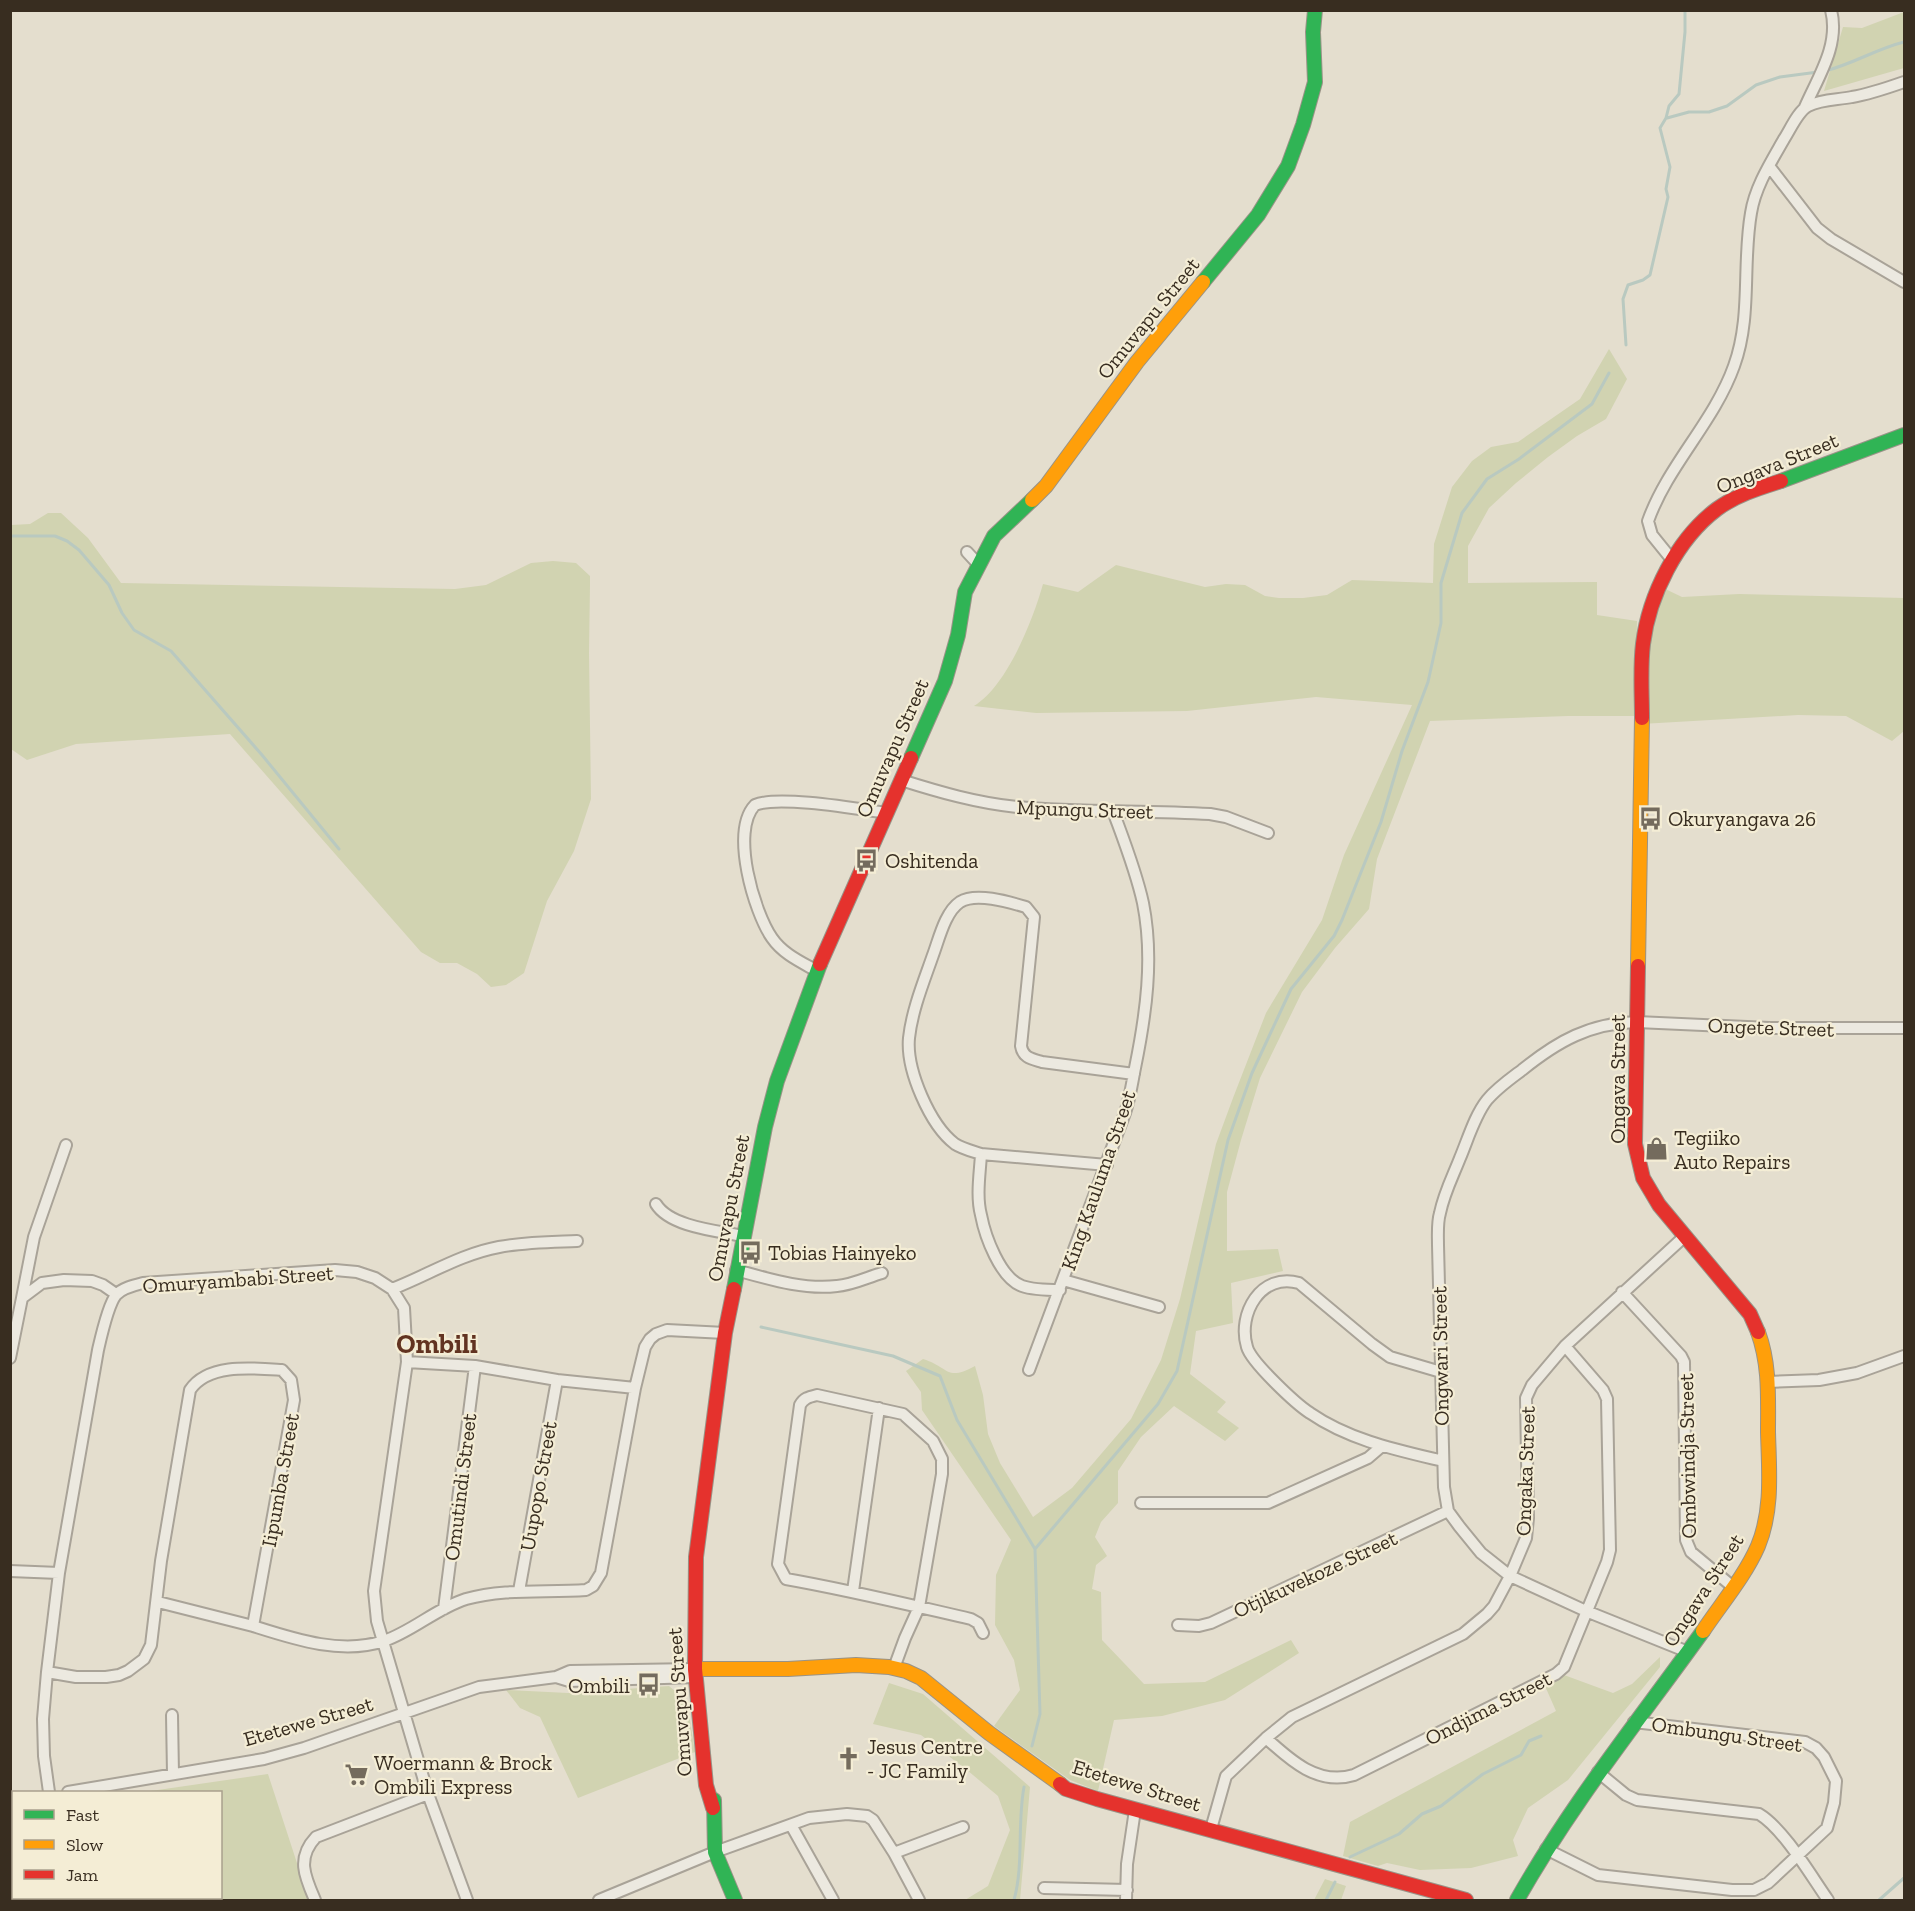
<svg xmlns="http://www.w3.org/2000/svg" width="1915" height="1911" font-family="'Zilla Slab',serif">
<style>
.green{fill:#d1d3b1}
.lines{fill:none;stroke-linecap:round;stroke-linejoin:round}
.stream{stroke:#b9c9c0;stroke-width:3}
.street-casing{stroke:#a9a398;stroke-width:14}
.fast-casing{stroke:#999387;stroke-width:16}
.slow-casing{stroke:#999387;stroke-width:16}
.jam-casing{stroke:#999387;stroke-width:16}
.street{stroke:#ece9e0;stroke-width:10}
.fast{stroke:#30b455;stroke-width:14}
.slow{stroke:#ff9f0a;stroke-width:14}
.jam{stroke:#e5322d;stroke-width:14}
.labels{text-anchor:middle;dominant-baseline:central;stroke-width:4.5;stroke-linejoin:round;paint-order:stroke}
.street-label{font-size:21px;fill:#382d20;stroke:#f4edd5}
.poi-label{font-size:21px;fill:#382d20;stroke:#f4edd5;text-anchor:start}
.district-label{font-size:27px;font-weight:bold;fill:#623321;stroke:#f4edd5}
</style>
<rect width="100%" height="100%" fill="#e4dece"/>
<!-- green -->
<path class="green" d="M1904,12V68L1824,91L1843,27L1862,28Z
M1609,349L1627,379L1606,419L1577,436L1548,457L1516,483L1489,508L1468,546V583L1597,582V615L1637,621L1635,716H1568L1430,721L1377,859L1369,909L1335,948L1302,992L1260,1078L1241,1140L1227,1192V1251L1278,1249L1283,1271L1231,1283L1233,1323L1196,1331L1190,1374L1226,1402L1217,1412L1239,1428L1225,1441L1174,1406L1141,1437L1118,1471V1503L1101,1522L1095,1537L1107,1556L1096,1565L1092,1589L1101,1592L1102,1640L1144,1684L1205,1682L1291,1640L1299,1653L1225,1700L1162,1716L1114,1720L1098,1791L1070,1780L994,1726L1020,1690L1014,1660L995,1625L996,1575L1011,1540L922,1410L921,1392L906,1371L923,1359C949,1367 946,1382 975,1366L983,1395L988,1434L1000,1463L1033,1517L1072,1488L1131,1419L1161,1360L1180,1299L1216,1144L1233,1098L1266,1013L1322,920L1344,855L1412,705L1316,697L1187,711L1036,713L974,706C1007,686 1033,620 1043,584L1078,592L1116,565L1205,587L1226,584L1245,585L1265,596L1279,598H1303L1327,595L1352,580L1433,583L1434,544L1452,487L1472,461L1491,447L1518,442L1580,399Z
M48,513H61L88,538L121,583L455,589L486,585L531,563L553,561L576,563L590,576V584L589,653L591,799L574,851L547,901L524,973L506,985L491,987L477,974L457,963H440L421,952L230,734L76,744L27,760L11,749V525L30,524Z
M1659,586L1682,597L1739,594L1904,598V731L1892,741L1846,716L1798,715L1641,724L1643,645Z
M1660,1657V1667L1568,1780L1528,1808L1513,1840L1518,1856L1471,1868L1420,1870L1387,1863L1378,1866L1343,1856L1350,1822L1556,1711L1545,1686L1564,1675L1613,1693L1632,1684Z
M889,1683L923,1694L1030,1787L1020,1900H965L988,1886L1010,1830L998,1796L967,1770L921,1735L873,1724Z
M669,1686L687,1701L695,1752L578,1798L540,1717L520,1708L506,1690L568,1693Z
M268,1774L309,1900H11L10,1813L13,1812L14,1898H220V1792H144Z
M1325,1879L1346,1886L1341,1900H1314Z"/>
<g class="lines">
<!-- stream -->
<path class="stream" d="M1825,71C1853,64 1876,49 1904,42
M1667,118L1689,112H1709L1727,106L1756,85L1780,77L1818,72
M1626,345L1623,299L1628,285L1643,280L1650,275L1668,197L1666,189L1670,167L1660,128L1666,118L1669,106L1679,94L1685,32V10
M10,536H55L67,541L79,550L109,585L122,613L134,630L171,651L262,755L339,849
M761,1327L893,1356L940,1376L957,1420L1035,1549L1040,1714L1032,1746
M1035,1549L1158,1404L1177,1371L1228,1140L1252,1073L1291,989L1334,936L1342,920L1381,822L1402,751L1428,682L1441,623V583L1462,513L1487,479L1519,459L1592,404L1609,373
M1350,1857L1399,1834L1422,1814L1441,1806L1483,1774L1521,1755L1529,1741L1541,1736
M1014,1900C1024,1864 1017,1824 1024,1787
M1326,1900L1335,1882
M1879,1900L1904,1878"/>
<defs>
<path id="street" d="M1805,107C1818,77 1840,45 1831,10
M1769,166L1817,228L1831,239L1904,282
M967,552L979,565
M1673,561L1652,535L1648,521C1668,465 1714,422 1734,366C1752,317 1742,264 1751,213C1755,187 1771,162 1784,139C1790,130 1798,111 1808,106C1822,99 1837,100 1852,97C1870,94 1887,88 1904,82
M901,780C939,792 977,803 1017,807C1081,813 1146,810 1210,814L1226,817L1268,833
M817,971C801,962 783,954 772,938C754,912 730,831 755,805C778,795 858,809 886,813
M981,1154C980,1173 976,1196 981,1215C985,1236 1000,1278 1022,1286C1033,1290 1048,1290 1060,1290
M1107,1165L981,1154C972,1151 963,1149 955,1144C930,1125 906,1070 909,1038C912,1010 924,981 933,955C939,939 945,912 960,902C976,892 1009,902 1026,907L1034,917L1021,1046C1023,1058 1032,1059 1042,1062L1134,1074
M656,1204C670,1227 718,1231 743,1236
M736,1270C769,1279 803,1290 837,1286C852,1285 868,1277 882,1273
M1063,1280L1159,1307
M392,1289C428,1275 461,1254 499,1247C524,1242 552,1242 577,1241
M1622,1292L1681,1356L1684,1362L1686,1540L1691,1552L1733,1587
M22,1298L34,1237L66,1145
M10,1358L22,1298L42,1283L64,1280L92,1281L103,1285L116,1294
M407,1362L475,1366L557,1380L635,1388
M1029,1370L1125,1113C1130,1098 1132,1083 1135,1068C1146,1014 1154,958 1143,903C1136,871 1124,841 1113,811
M1441,1372L1390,1357L1372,1344L1299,1283C1261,1272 1237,1314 1247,1347C1251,1362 1296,1404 1310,1413C1349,1440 1397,1450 1443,1461
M1768,1382L1819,1380L1857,1373L1904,1356
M1141,1503H1268L1368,1458L1382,1446
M10,1571L59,1573
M519,1591L557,1380
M853,1591L879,1408
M444,1609L475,1366
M1178,1625L1199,1626L1211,1623L1448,1511
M253,1626C294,1639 341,1655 384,1641C413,1631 437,1608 466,1599C505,1588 546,1593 586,1590L593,1586L601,1573L635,1388L645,1347L650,1339L656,1334L667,1330L725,1333
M1688,1652L1586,1611L1510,1576L1481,1553L1459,1526L1448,1511L1444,1487L1438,1245C1438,1235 1437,1223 1440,1213C1444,1193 1453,1176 1460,1158C1468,1139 1475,1115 1487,1100C1497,1088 1510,1079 1522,1070C1558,1041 1590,1023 1637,1022L1769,1028H1904
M894,1668L905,1638L919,1607L942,1474V1459L933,1441L903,1414L817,1395C809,1397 804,1398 800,1405L778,1564L786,1579C849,1590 910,1605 971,1619L978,1623L983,1633
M47,1672L76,1677H106L119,1675L128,1671L144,1659L151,1645L161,1561L190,1390C208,1363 253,1368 282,1370L291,1380L294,1400L253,1626L158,1602
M556,1677L569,1681L695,1677
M172,1715L173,1774
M1266,1738C1290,1760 1318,1786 1354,1775L1556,1674L1564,1667L1607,1562L1610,1550L1607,1399L1603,1390L1565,1346
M1598,1772L1626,1795L1637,1800L1759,1814C1784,1829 1811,1876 1828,1900
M49,1792L44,1756L43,1719L47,1672L59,1573L98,1350C101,1337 108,1305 116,1295C122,1288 135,1285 143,1283L335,1270L357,1272L375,1278L392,1289L404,1308L407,1362L374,1591L377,1621L428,1794L467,1900
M68,1792L264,1759L304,1748L479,1687L556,1677L570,1671L695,1669
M10,1802H14
M791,1825L833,1900
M1211,1829L1226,1776L1266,1738L1292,1717L1463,1634L1487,1614L1494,1606L1510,1576L1526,1538L1528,1518L1526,1398L1532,1385L1565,1346L1685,1236
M1546,1849L1598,1875L1732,1890H1754L1768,1883L1827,1828L1834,1803L1836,1781L1824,1757L1816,1748L1805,1742L1634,1722
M894,1853L963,1827
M1044,1888L1127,1890
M315,1900C305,1877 296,1858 316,1837L428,1794
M599,1900L715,1852L809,1818L847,1814L867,1816L873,1820L894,1853L919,1900
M1126,1900L1127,1864L1135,1810"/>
<path id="fast" d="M1203,282L1258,215L1288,166L1303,125L1315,82L1313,32L1315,10
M1781,481L1904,435
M911,758L945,681L958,635L965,592L994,536L1032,500
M734,1289L765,1127L777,1081L820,964
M714,1800L715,1852L735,1900
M1517,1900C1571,1804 1639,1720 1703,1631"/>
<path id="slow" d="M1032,500L1046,486L1137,362L1203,282
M1638,966L1642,718
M1703,1631C1721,1604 1745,1576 1758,1546C1773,1510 1769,1470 1768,1432C1768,1398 1770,1365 1758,1332
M695,1669H788L856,1665L889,1667L906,1671L921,1678L989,1733L1060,1784"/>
<path id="jam" d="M1642,718C1642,694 1640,668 1643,644C1649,595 1677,539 1717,509C1736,495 1759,488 1781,481
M820,964L911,758
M1638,966L1635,1144L1643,1178L1659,1205L1750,1314L1758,1332
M1060,1784L1066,1789L1097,1799L1466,1900
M713,1808L706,1785L695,1669L696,1557L725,1333L734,1289"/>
</defs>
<!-- street casing -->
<use href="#street" class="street-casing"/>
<!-- fast casing -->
<use href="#fast" class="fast-casing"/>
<!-- slow casing -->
<use href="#slow" class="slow-casing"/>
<!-- jam casing -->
<use href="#jam" class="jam-casing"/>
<!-- street -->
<use href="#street" class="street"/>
<!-- fast -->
<use href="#fast" class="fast"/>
<!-- slow -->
<use href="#slow" class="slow"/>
<!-- jam -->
<use href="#jam" class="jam"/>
</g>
<!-- icons -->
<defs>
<symbol id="bus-bare" viewBox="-9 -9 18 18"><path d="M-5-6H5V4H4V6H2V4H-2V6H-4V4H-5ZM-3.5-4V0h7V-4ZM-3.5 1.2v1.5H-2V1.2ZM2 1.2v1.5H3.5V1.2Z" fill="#746b5d" stroke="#f4edd5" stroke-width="2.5" paint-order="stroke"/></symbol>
<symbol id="shop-bare" viewBox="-9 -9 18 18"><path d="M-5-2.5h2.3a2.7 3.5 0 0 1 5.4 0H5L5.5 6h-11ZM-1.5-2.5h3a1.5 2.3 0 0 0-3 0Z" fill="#746b5d" stroke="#f4edd5" stroke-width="2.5" paint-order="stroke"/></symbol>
<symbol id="church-bare" viewBox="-9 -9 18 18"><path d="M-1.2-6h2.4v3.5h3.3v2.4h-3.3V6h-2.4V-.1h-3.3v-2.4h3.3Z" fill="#746b5d" stroke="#f4edd5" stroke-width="2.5" paint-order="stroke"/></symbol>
<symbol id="supermarket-bare" viewBox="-9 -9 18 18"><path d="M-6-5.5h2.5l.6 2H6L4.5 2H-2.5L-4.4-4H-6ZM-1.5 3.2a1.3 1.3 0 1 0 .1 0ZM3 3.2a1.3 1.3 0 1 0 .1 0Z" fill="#746b5d" stroke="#f4edd5" stroke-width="2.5" paint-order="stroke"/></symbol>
</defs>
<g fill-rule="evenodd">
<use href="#bus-bare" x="1634" y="802" width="33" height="33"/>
<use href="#bus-bare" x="850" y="844" width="33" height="33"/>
<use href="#shop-bare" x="1640" y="1132" width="33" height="33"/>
<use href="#bus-bare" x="734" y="1236" width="33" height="33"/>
<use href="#bus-bare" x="632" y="1668" width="33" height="33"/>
<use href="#church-bare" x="832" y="1742" width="33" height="33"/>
<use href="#supermarket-bare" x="340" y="1758" width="33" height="33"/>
</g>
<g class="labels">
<!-- street labels -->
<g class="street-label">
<text transform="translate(1148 318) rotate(-51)">Omuvapu Street</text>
<text transform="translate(1777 463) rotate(-22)">Ongava Street</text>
<text transform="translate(892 748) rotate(-66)">Omuvapu Street</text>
<text transform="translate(1085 809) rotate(2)">Mpungu Street</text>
<text transform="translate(1771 1027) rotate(2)">Ongete Street</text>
<text transform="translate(1617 1079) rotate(-90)">Ongava Street</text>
<text transform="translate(1098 1180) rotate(-71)">King Kauluma Street</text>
<text transform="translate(728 1208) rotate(-79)">Omuvapu Street</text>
<text transform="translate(238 1279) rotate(-4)">Omuryambabi Street</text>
<text transform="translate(1440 1356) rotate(-91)">Ongwari Street</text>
<text transform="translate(1687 1456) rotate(-91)">Ombwindja Street</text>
<text transform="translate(1525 1471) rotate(-88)">Ongaka Street</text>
<text transform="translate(280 1480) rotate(-80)">Iipumba Street</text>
<text transform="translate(538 1486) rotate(-80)">Uupopo Street</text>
<text transform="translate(460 1487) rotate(-83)">Omutindi Street</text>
<text transform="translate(1315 1574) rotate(-25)">Otjikuvekoze Street</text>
<text transform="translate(1703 1590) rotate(-57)">Ongava Street</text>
<text transform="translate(679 1702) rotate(-94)">Omuvapu Street</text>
<text transform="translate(1488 1708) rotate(-27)">Ondjima Street</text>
<text transform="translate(308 1721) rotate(-16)">Etetewe Street</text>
<text transform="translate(1727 1734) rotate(8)">Ombungu Street</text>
<text transform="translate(1137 1785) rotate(17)">Etetewe Street</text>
</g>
<!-- poi labels -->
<g class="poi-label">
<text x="1668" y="818">Okuryangava 26</text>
<text x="885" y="860">Oshitenda</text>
<text x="1674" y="1137">Tegiiko<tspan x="1674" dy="24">Auto Repairs</tspan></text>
<text x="768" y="1252">Tobias Hainyeko</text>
<text x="630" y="1685" text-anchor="end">Ombili</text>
<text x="867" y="1746">Jesus Centre<tspan x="867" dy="24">- JC Family</tspan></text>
<text x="374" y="1762">Woermann &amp; Brock<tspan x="374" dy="24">Ombili Express</tspan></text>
</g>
<!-- district labels -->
<g class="district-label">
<text x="437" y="1344">Ombili</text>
</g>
</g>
<!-- border -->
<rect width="1915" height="1911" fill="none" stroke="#382d20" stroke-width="24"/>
<!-- legend -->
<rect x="12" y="1791" width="210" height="108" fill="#f4edd5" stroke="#a9a08d" stroke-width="1.5"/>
<rect x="24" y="1810" width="30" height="9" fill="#30b455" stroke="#a9a08d" stroke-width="1.5"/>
<text x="66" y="1821" font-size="18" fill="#382d20">Fast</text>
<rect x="24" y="1840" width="30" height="9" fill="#ff9f0a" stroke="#a9a08d" stroke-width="1.5"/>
<text x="66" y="1851" font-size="18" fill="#382d20">Slow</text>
<rect x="24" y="1870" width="30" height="9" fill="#e5322d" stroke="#a9a08d" stroke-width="1.5"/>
<text x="66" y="1881" font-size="18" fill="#382d20">Jam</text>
</svg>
